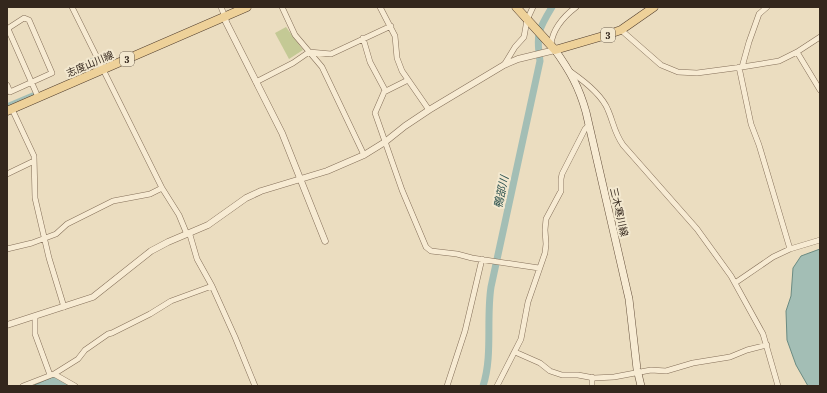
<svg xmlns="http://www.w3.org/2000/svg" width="827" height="393" font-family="'IBM Plex Serif','Noto Sans JP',serif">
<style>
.green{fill:#c4c995}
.water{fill:#a3beb5;stroke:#6b8b82}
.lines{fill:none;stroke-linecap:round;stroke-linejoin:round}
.river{stroke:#a3beb5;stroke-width:7}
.minor-casing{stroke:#846f59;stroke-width:6}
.tertiary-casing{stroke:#846f59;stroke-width:7}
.secondary-casing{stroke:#65503c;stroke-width:8}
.primary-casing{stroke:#513d2d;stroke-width:9}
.minor{stroke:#f7ebd3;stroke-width:5}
.tertiary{stroke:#f7ebd3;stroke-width:6}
.secondary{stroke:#f7ebd3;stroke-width:7}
.primary{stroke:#eed199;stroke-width:8}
.labels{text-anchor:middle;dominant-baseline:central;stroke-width:4;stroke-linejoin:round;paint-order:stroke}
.shield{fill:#f3e8cf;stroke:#6d6152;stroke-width:1}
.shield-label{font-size:9px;font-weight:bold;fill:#34271d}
.street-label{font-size:10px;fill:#34271d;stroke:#f3e8cf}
.water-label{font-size:11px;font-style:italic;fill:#2d5350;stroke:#f3e8cf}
</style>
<rect width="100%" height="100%" fill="#ebddc0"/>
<!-- green -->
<path class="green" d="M286,27L303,50L289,59L275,33Z"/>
<!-- water -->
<path class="water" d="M820,249V386H808L796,365L787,340L786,311L791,296L793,268L801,256Z
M55,376L70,386H32Z"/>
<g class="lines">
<!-- river -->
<path class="river" d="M71,77L78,68L96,60
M7,107L33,96
M483,386C493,356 486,319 491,287L540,61C536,34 538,30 552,7"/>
<defs>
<path id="minor" d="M72,7L162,188L179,215L186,232L190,235L197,259L212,286L235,337L255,386
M221,7L225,17
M282,7L295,35L322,67L364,155
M380,7L395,36L397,58L402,71L429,110
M7,29L24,18L29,20L52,73L10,92L7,85
M8,29L38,97
M621,30L661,65L678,72L697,73L742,67L779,61L797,52L820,37
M363,38L370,62L385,90L375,113L402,190L426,247L431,251L457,254L472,258L539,268
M551,44C553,28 563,17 576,7
M797,52L820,90
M504,65L515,47L524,37L527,20L533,7
M739,67L751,124L759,145L790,249
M742,67L749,42L759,14L767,7
M571,72C584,81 602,95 608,110C614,124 614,132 623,145L697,229L731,276L763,334L778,386
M256,82L293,63L309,52L331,54L391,26
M384,92L408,80
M12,109L34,156L35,198L49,258L64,307
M7,174L34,161
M7,249L32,243L56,234L67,224L113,201L150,194L162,188
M735,283L773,257L790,249L820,240
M35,317V334L50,375
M515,352L540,363L550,371L562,375H578L594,378L614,377L651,370L666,371L693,363L730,357L747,350L767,345
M54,374L75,386
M592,377V386
M23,386L54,374L78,359L85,350L108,334L112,333L150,314L171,301L212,286
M447,386L465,331L482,259
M497,386L521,339L528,302L545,253L546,244L545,230L546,219L561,191V179L562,174L585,129L589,125"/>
<path id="tertiary" d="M225,17L226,22L282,133L325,241
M7,325L93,297L151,251L168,242L208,225L246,198L261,191L327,171L364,155L385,142L405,126L429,110L504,65L518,59L555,50"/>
<path id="secondary" d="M555,50C570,71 579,87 586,112L629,299L637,369L641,386"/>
<path id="primary" d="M516,7L555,50L603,36L621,30L654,7
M7,111L247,7"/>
</defs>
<!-- minor casing -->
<use href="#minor" class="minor-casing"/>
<!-- tertiary casing -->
<use href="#tertiary" class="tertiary-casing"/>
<!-- secondary casing -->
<use href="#secondary" class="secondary-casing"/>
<!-- primary casing -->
<use href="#primary" class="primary-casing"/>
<!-- minor -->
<use href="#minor" class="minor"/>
<!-- tertiary -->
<use href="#tertiary" class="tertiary"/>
<!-- secondary -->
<use href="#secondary" class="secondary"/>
<!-- primary -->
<use href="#primary" class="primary"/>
</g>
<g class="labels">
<!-- shield labels -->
<g class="shield">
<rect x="601" y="28" width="14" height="14" rx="3"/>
<rect x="120" y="52" width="14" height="14" rx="3"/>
</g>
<g class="shield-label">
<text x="608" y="35">3</text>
<text x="127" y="59">3</text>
</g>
<!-- street labels -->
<g class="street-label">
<text transform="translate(90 64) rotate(-23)">志度山川線</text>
<text transform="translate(619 212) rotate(77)">三木寒川線</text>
</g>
<!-- water labels -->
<g class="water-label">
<text transform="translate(501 192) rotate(-78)">鴨部川</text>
</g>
</g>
<!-- border -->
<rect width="827" height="393" fill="none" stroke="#34271d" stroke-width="16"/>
</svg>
